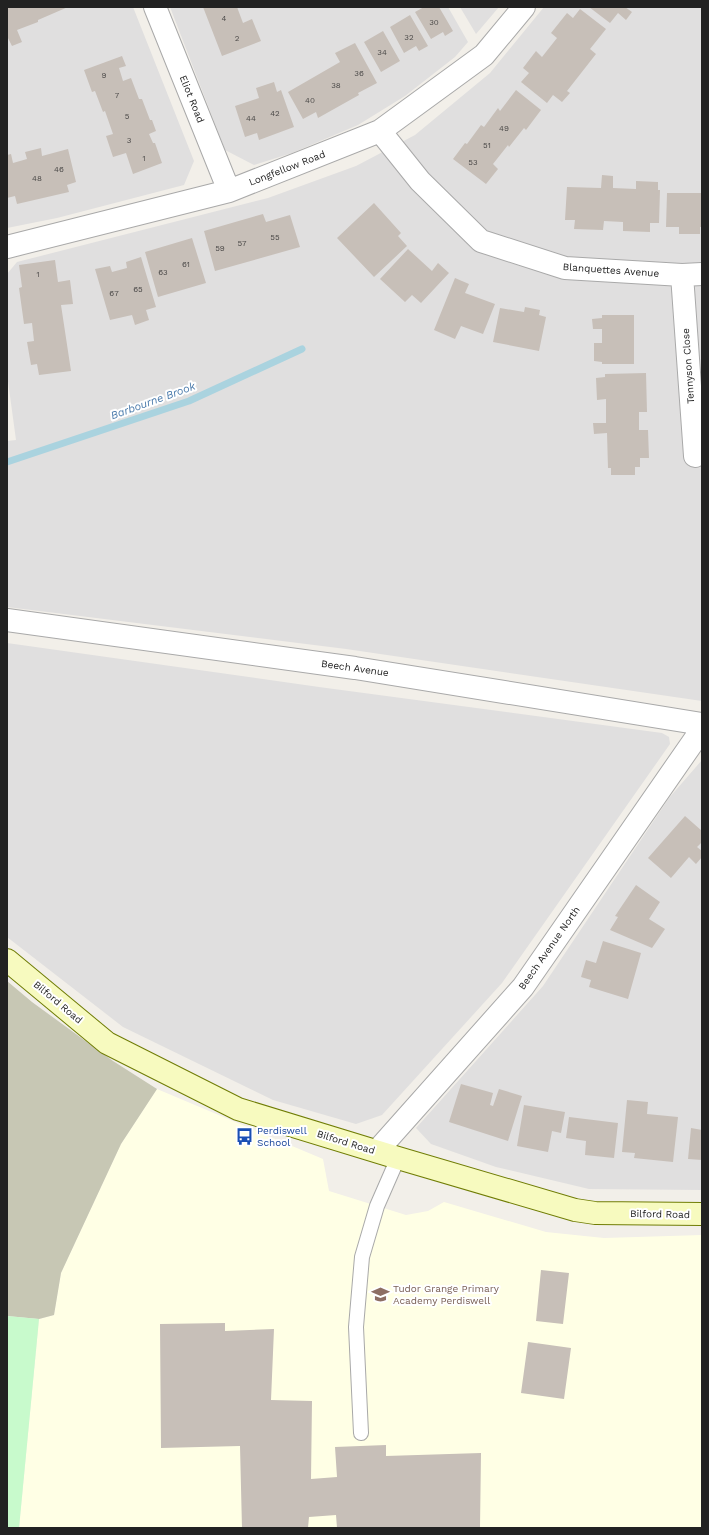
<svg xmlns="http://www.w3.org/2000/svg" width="709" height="1535" font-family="'Work Sans',sans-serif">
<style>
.residential{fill:#e0dfdf}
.education{fill:#ffffe5}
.construction{fill:#c7c7b4}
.park{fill:#c8facc}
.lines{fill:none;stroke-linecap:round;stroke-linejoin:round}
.stream{stroke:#aad3df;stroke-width:7}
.building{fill:#c7bfb8}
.lane-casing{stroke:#a9a9a9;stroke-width:16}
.street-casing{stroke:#a9a9a9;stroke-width:24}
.secondary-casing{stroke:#707d05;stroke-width:24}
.lane{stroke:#fff;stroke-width:14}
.street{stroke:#fff;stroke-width:22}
.secondary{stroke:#f7fabf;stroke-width:22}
.labels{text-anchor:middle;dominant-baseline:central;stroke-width:4;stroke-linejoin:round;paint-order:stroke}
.number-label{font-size:8px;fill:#4b4948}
.street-label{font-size:10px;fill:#222;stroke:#fff}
.transit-label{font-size:10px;fill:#164399;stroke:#fff;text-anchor:start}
.education-label{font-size:10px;fill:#785e54;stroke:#fff;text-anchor:start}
.water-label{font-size:11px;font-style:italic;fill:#4a7aab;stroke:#fff}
</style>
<rect width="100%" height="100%" fill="#f2efe9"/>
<!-- residential -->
<path class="residential" d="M7,7H133L194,161L184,185L57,218L7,228Z
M170,7H448L468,42L455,57L405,96L358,125L292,153L254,165L225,150Z
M460,7H499L476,34Z
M544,7H702V701L346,649L7,607V441L16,440L7,374V274L17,262L268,198L356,166L415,135L490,73Z
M7,643L319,687L662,733L669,737L670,744L502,983L382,1115L356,1124L273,1100L123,1027L7,937Z
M702,760V1190L589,1189L496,1167L431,1144L416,1128L543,986L669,798Z"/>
<!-- education -->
<path class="education" d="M157,1089L323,1159L329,1191L406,1215L428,1211L444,1202L546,1232L604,1238L702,1235V1528H19L39,1319L54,1315L61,1273L121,1144Z"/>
<!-- construction -->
<path class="construction" d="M7,981L32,1002L113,1061L157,1089L121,1144L61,1273L54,1315L39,1319L7,1316Z"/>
<!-- park -->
<path class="park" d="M7,1316L39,1319L19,1528H7Z"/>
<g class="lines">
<!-- stream -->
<path class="stream" d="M7,462L189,401L302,349"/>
</g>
<!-- building -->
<path class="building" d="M7,7H68L38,20V22L17,30L22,42L12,46L7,36Z
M203,7H237L243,23L252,19L261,41L222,56Z
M424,7H439L453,31L445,36L443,32L431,39L415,12Z
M589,7H625L632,12L626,20L618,13L610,23Z
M580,9L606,29L590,49L596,54L567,91L570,93L562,102L553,95L547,103L521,82L529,73L523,68L536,51L542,57L557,38L551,33L567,13L573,18Z
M410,15L428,46L419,51L416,46L404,53L390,27Z
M383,31L400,61L381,72L364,42Z
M355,43L377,83L358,93L359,95L318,118L316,112L303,119L288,92L340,62L335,53Z
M122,56L126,66L119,68L123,81L131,78L139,99H142L150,120H152L156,131L149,134L153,143H155L162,163L133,174L126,153L113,157L106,136L113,134L105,111L103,112L95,91L92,92L84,70Z
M274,82L277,92L281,90L294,127L259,140L257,133L245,137L235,106L259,98L256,88Z
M516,90L541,110L526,130L524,128L509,147L508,145L493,164L498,169L486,184L453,159L465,143L467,144L481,125L484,127L498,108L500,111Z
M41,148L42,156L68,149L76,182L67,185L69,192L17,204L15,196L7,198V155L11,154L13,163L27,159L25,152Z
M602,175L613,176V188L636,189V181L658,182V190H660L659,223H650V232L623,231V222L604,221L603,230L574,229L575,220H565L567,187L601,188Z
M667,193H702V227H700V234H679V227H666Z
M374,203L401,233L398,236L407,246L374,277L337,238Z
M263,214L266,222L290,215L300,247L215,271L204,231Z
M192,238L206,283L158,297L145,252Z
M408,249L432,271L438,263L449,273L421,303L412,295L405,302L380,279Z
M141,257L156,307L146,310L149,320L135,325L132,315L110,320L95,269L110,266L112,272L127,268L126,262Z
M55,260L58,282L70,280L73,304L61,305L71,371L39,375L37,364L31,365L27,342L34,341L32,323L24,324L19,288L22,287L19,265Z
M455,278L469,284L465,293L495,304L483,334L461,326L455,339L434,330Z
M525,307L540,310L539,315L546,317L539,351L493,342L500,308L524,312Z
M602,315H634V364H602V362L594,361V343H602V329H593L592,319L602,318Z
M646,373L647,412H639V430H648L649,458H640V467H635V475H611V468H608L607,433L594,434L593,423H606V399L597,400L596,378L605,377V374Z
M685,816L702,831V842L697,847L702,851V857L696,864L689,857L671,878L648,858Z
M636,885L660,902L649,919L665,929L652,948L610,930L618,917L615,916Z
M603,941L641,953L628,999L589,987L591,980L581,977L586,960L596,963Z
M461,1084L493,1093L490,1105L493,1106L499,1089L522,1096L508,1141L449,1122Z
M627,1100L648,1102L647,1114L678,1117L673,1162L634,1158L635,1153L622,1152Z
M524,1105L565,1112L561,1133L552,1131L548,1152L517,1146Z
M569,1117L618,1123L614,1158L585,1155L586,1141L566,1138Z
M691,1128L702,1130V1160L688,1159Z
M541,1270L569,1273L563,1324L536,1321Z
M225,1323V1331L274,1329L271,1400L312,1401L311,1479L337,1477L335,1447L386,1445V1456L481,1453L480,1528H337L336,1515L309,1517L308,1528H242L240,1446L161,1448L160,1324Z
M528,1342L571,1348L564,1399L521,1393Z"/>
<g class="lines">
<defs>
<path id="lane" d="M361,1433L356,1327L362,1257L377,1206L398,1158"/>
<path id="street" d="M155,7L229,191
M380,131L420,181L481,241L565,268L682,275L702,274
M7,247L229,191L380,131L484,55L524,7
M682,275L695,456
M7,620L355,668L702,724
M377,1151L523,987L702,729"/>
<path id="secondary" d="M7,960L107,1043L238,1109L398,1158L575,1210L595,1213L702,1214"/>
</defs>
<!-- lane casing -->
<use href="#lane" class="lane-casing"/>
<!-- street casing -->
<use href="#street" class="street-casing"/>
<!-- secondary casing -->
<use href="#secondary" class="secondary-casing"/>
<!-- lane -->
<use href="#lane" class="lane"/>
<!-- street -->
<use href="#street" class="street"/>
<!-- secondary -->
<use href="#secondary" class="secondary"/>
</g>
<!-- icons -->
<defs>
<symbol id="bus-bare" viewBox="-9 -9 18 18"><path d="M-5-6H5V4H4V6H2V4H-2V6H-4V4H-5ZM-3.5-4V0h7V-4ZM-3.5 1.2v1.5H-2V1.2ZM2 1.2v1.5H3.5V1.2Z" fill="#1a4fb4" stroke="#fff" stroke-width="2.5" paint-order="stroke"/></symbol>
<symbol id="school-bare" viewBox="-9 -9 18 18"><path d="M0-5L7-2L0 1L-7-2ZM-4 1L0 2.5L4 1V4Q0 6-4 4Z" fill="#8d6e63" stroke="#fff" stroke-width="2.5" paint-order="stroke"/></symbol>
</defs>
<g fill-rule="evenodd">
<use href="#bus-bare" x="232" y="1124" width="25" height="25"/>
<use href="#school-bare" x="368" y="1282" width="25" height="25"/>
</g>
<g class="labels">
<!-- number labels -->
<g class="number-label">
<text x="224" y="18">4</text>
<text x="434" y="22">30</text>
<text x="409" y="37">32</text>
<text x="237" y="38">2</text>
<text x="382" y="52">34</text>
<text x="359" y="73">36</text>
<text x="104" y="75">9</text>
<text x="336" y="85">38</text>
<text x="117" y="95">7</text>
<text x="310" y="100">40</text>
<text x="275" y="113">42</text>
<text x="127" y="116">5</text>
<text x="251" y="118">44</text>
<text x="504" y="128">49</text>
<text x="129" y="140">3</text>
<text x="487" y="145">51</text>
<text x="144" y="158">1</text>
<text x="473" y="162">53</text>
<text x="59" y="169">46</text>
<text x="37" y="178">48</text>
<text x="275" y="237">55</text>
<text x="242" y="243">57</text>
<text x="220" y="248">59</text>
<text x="186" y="264">61</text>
<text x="163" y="272">63</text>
<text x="38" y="274">1</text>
<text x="138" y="289">65</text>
<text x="114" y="293">67</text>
</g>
<!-- street labels -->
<g class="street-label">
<text transform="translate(192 99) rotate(68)">Eliot Road</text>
<text transform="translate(287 168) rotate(-21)">Longfellow Road</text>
<text transform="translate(611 270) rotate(4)">Blanquettes Avenue</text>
<text transform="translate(688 366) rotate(-94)">Tennyson Close</text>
<text transform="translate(355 668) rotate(8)">Beech Avenue</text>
<text transform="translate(549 948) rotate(-55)">Beech Avenue North</text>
<text transform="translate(58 1002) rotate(40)">Bilford Road</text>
<text transform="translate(346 1142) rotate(17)">Bilford Road</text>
<text transform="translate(660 1214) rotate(1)">Bilford Road</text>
</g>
<!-- transit labels -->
<g class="transit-label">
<text x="257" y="1130">Perdiswell<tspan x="257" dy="12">School</tspan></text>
</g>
<!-- education labels -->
<g class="education-label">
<text x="393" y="1288">Tudor Grange Primary<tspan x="393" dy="12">Academy Perdiswell</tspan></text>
</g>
<!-- water labels -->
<g class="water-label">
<text transform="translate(153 401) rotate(-20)">Barbourne Brook</text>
</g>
</g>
<!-- border -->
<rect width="709" height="1535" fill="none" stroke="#222222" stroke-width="16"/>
</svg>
